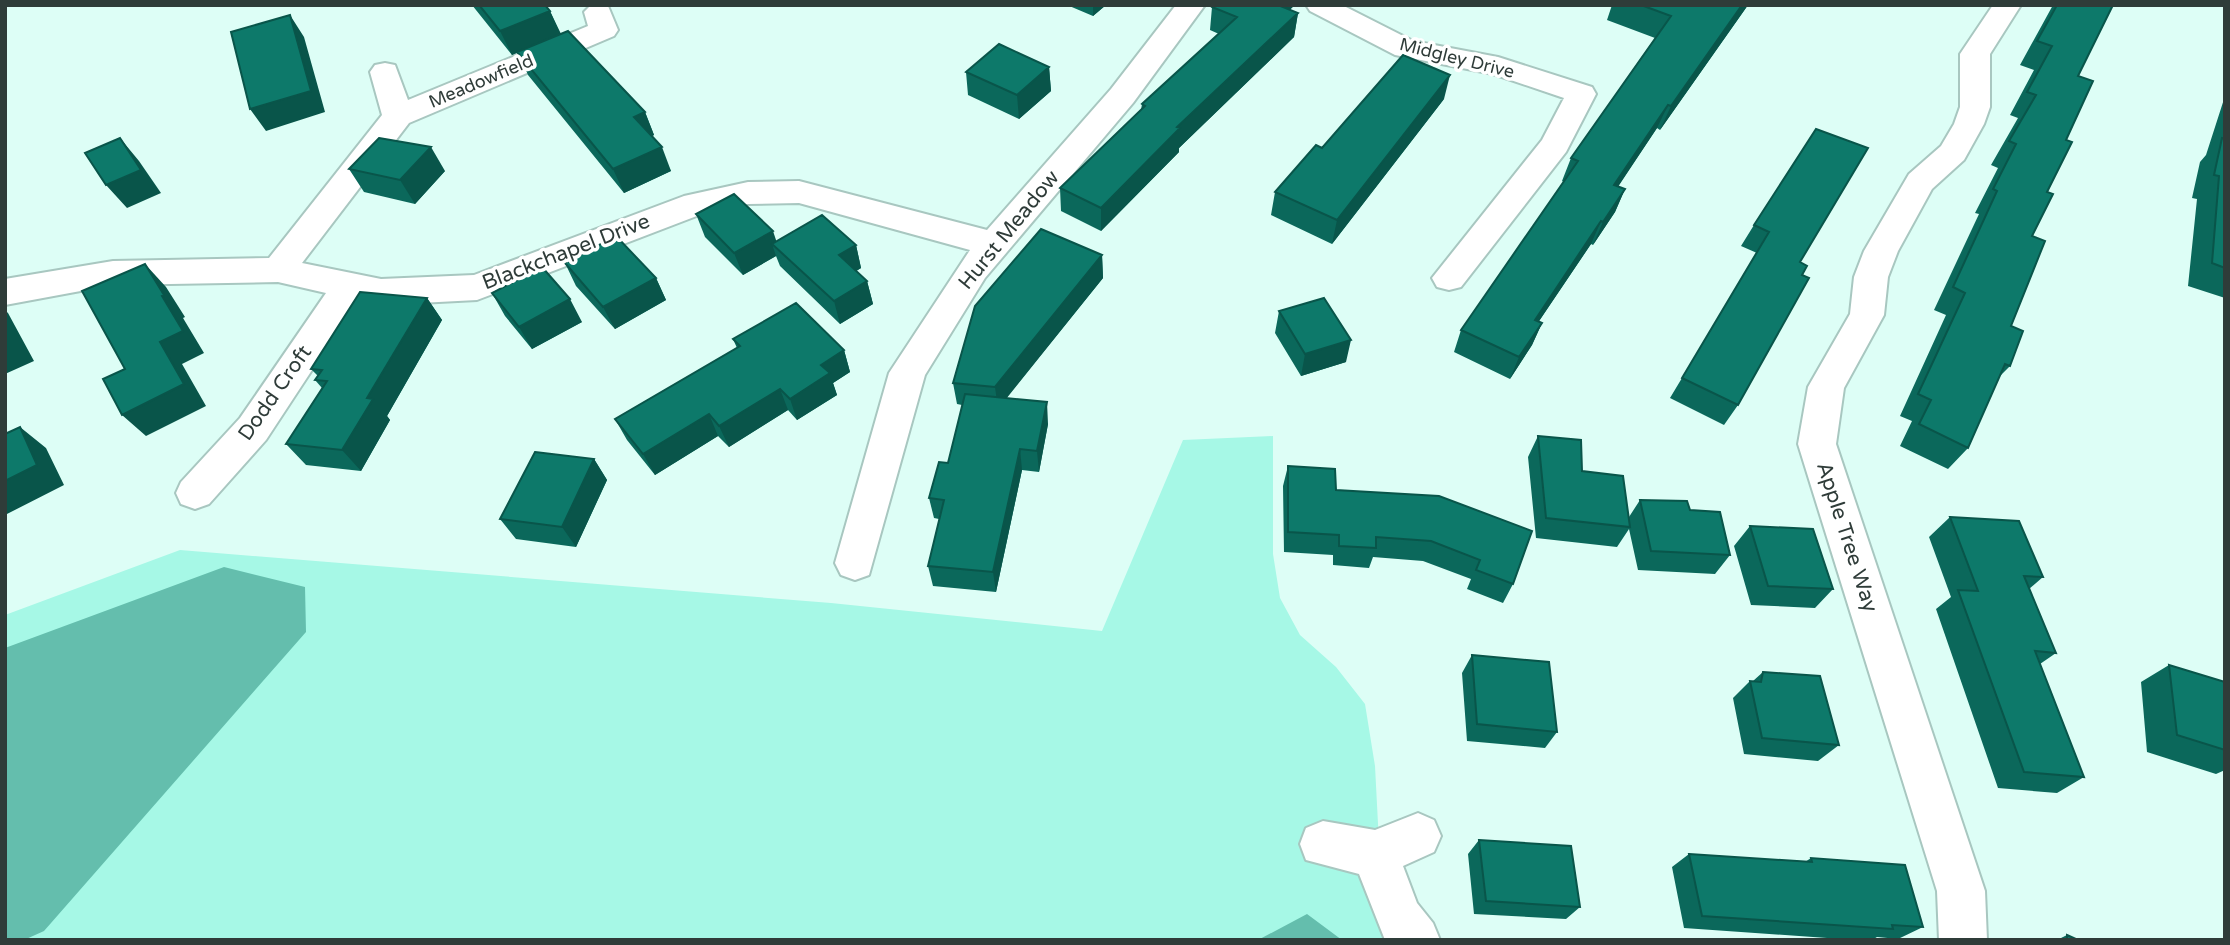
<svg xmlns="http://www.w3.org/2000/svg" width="2230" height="945" font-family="'Varela Round',sans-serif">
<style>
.green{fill:#a6f8e6}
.water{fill:#64bead}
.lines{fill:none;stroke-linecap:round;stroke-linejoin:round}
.minor-casing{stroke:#a8c7c0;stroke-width:4}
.minor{fill:#fff;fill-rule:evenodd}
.wall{fill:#0b685b}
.shaded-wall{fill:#09554a}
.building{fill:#0d796a;stroke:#09554a;stroke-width:2}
.labels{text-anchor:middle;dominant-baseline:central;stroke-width:7;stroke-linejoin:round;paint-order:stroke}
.far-street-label{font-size:18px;fill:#2f3c39;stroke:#fff}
.street-label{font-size:21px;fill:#2f3c39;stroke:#fff}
</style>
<rect width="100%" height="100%" fill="#ddfef6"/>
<!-- green -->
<path class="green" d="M1273,436V554L1280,598L1300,635L1336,667L1365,704L1375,766L1383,920L1398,940H5V615L180,550L831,603L1102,631L1183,440Z"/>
<!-- water -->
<path class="water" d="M224,567L305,587L306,632L44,931L24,940H5V648Z
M1307,914L1342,940H1258Z"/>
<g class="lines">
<defs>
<path id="minor" d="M591,5L608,6L618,30L614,36L409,123L302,263L381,279L474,275L684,196L748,182L799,181L987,230L1111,89L1176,5H1205L1133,103L985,278L925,375L869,575L855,580L841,575L835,563L889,373L970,250L799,203L748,204L702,214L477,300L381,305L358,300L266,440L209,504L195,509L181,504L176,493L181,482L240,418L326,293L278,282L113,285L5,305V279L113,261L269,258L382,115L370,72L375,65L385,63L395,65L408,100L588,26L584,12Z
M1306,5H1342L1413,41L1498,57L1592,87L1596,94L1566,152L1461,287L1449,290L1437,287L1432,278L1542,140L1564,98L1493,74L1395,55L1310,11Z
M1993,5H2021L1990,54V107L1984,124L1964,160L1932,189L1898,251L1888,277L1884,315L1844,388L1836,444L1985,891L1987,940H1939L1937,891L1798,444L1808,387L1850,314L1854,277L1864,251L1909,174L1941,146L1954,124L1960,107V54Z
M1418,813L1434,820L1441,836L1434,852L1403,866L1417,903L1433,923L1440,940H1385L1359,874L1306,860L1300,844L1306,828L1323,821L1375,830Z"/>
</defs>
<!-- minor casing -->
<use href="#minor" class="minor-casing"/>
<!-- minor -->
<use href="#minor" class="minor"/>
</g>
<!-- wall -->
<path class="wall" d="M472,5H545L550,11L560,34L645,112L654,135L652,136L671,171L624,193L528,75L518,52L512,55Z
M1067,5H1106L1093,16Z
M1612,5H1748L1660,130L1657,128L1618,186L1625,189L1615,212L1593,245L1591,244L1539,321L1542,323L1532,345L1510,379L1454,352L1461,330L1564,182L1562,181L1571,158L1655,38L1607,20Z
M2053,5H2113L2078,76L2066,140L2032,236L2011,326L2010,366L1999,377L1968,448L1948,469L1900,446L1912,421L1900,416L1946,315L1934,310L1979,214L1975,213L1998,168L1991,165L2018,118L2010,115L2034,70L2020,65Z
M1212,7L1290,10L1298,13L1294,37L1179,148V152L1101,231L1061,211L1060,188L1141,110L1142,104L1219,34L1210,30Z
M1049,67L1051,91L1019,119L968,95L966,72Z
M2225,96V298L2188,286L2197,199L2192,198L2200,162L2206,155Z
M1444,99L1332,244L1271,215L1275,192L1322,148Z
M1816,129L1800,262L1802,275L1738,405L1724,425L1670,398L1757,253L1741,246L1754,225Z
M349,169L445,171L415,204L364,192Z
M696,214L776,241L856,245L861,268L856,271L867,281L873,304L840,324L780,266L776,256L743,275L705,237Z
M1102,255L1103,278L1006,398L1048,424L1039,472L1022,470L996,592L933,586L928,566L939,519L934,518L929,498L948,463L962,405L957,404L953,383Z
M565,263L656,278L666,300L615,329L576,286Z
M492,293L582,322L532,349L505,316Z
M427,298L442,320L387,416L390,420L361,471L306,465L286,444L322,388L315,380L318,376L311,369Z
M1279,311L1346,362L1301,376L1275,333Z
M733,339L844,350L850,372L833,383L837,395L797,420L788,410L729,447L718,436L655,475L627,440L615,419L737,348Z
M1538,436L1582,471L1629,517L1640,500L1690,510L1730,555L1715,574L1638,570L1629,529L1617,547L1536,538L1528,457Z
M594,459L607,480L576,547L516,539L500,519Z
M1288,466L1336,490L1439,496L1513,584L1503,603L1467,589L1471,579L1423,561L1373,557L1369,568L1333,565V555L1284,552L1283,486Z
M1950,517L2043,577L2029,589L2056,653L2040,664L2084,777L2057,793L1998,788L1936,609L1951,597L1929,537Z
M1750,526L1833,589L1815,608L1751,605L1734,546Z
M1472,655L1557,732L1545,748L1467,741L1462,673Z
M2169,665L2225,682V770L2216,774L2147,752L2141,682Z
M1763,672L1839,745L1818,761L1744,754L1733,698L1750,681H1753Z
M1479,840L1580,907L1566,919L1474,914L1468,854Z
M1689,854L1805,862L1811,858L1923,927L1898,939L1877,937L1872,940H1855L1684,928L1672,867Z
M2067,935L2078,940H2057Z"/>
<!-- shaded-wall -->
<path class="shaded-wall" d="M1093,5H1106L1093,16Z
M1274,5H1295L1272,27Z
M1742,5H1748L1660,130L1671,106Z
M550,11L561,34L512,55L500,31Z
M1298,13L1294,37L1179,148V152L1101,231V208L1177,127Z
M290,15L304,37L325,112L266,131L250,109Z
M1049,67L1051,91L1019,119L1017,95Z
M1450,75L1444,99L1332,244L1337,220Z
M1668,105L1657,128L1604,208L1614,185Z
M645,112L654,135L644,140L634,117Z
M120,138L139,161L161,193L127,208L106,185Z
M431,147L445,171L415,204L400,180Z
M662,147L671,171L624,193L613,169Z
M1625,189L1615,212L1593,245L1603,222Z
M1601,221L1591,244L1525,342L1535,320Z
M773,231L779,249L772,244L776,256L743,275L734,253Z
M856,245L861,268L845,278L839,255Z
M1102,255L1103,278L998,409L995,387Z
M145,264L166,287L185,317L183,318L204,353L182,364L206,406L146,436L122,415L160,342L162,296Z
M656,278L666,300L615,329L603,307Z
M867,281L873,304L840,324L834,301Z
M427,298L442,320L387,416L390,420L361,471L342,450L367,398Z
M570,299L582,322L532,349L519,327Z
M5,310L8,313L34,361L5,374Z
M1542,323L1532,345L1510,379L1519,357Z
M1351,340L1346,362L1301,376L1305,354Z
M844,350L850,372L833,383L837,395L797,420L790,399L821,365Z
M780,389L788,410L729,447L719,426Z
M1047,402L1048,424L1039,472L1037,451Z
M709,414L718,436L655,475L643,454Z
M20,427L46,448L64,485L5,515V481Z
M1020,449L1022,470L996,592L993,572Z
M594,459L607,480L576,547L562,527Z"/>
<!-- building -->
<path class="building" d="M479,5H545L550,11L500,31Z
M1213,5H1278L1298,13L1177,127L1180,128L1101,208L1060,188L1145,106L1142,104L1237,17L1212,7Z
M1641,5H1742L1671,106L1668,105L1614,185L1625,189L1603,222L1601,221L1535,320L1542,323L1519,357L1461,330L1578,161L1571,158L1671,16Z
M2057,5H2113L2078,76L2093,81L2066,140L2072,142L2047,192L2053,194L2032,236L2045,241L2011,326L2023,331L2010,366L2005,364L1968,448L1919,424L1931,400L1918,394L1965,293L1953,287L1997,191L1993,189L2016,144L2009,141L2036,95L2027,92L2052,46L2037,41Z
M290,15L311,91L250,109L231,32Z
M568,31L645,112L634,117L662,147L613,169L517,52Z
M999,44L1049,67L1017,95L966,72Z
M1403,55L1450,75L1337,220L1275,192L1316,145L1322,148Z
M1816,129L1868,148L1800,262L1807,266L1802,275L1809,278L1738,405L1682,378L1769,232L1754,225Z
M120,138L141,170L106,185L85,153Z
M379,138L431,147L400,180L349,169Z
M2222,138L2225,139V268L2212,263L2219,176L2214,175Z
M734,194L773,231L734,253L696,214Z
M822,215L856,245L839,255L867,281L834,301L772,244Z
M1041,229L1102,255L995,387L953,383L975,306Z
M616,236L656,278L603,307L565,263Z
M145,264L164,295L162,296L183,331L160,342L184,384L122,415L103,379L125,369L82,291Z
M542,267L570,299L519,327L492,293Z
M360,292L427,298L367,398L373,399L342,450L286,444L327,381L315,380L322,370L311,369Z
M1324,298L1351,340L1305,354L1279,311Z
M796,303L844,350L821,365L830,373L790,399L780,389L719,426L709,414L643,454L615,419L740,346L733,339Z
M965,394L1047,402L1037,451L1020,449L993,572L928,566L944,500L929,498L939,462L948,463Z
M20,427L37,465L5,481V434Z
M1538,436L1581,440L1582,471L1623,476L1630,527L1546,518Z
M535,452L594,459L562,527L500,519Z
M1288,466L1335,469L1336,490L1439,496L1532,531L1513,584L1476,570L1480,560L1431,541L1376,537V548L1339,546V535L1288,532Z
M1640,500L1687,501L1690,510L1720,512L1730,555L1651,551Z
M1950,517L2019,521L2043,577L2024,576L2056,653L2035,651L2084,777L2024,772L1958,590L1978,591Z
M1750,526L1813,529L1833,589L1768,586Z
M1472,655L1549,662L1557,732L1477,724Z
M2169,665L2225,682V750L2177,735Z
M1763,672L1820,676L1839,745L1762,738L1750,681L1761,682Z
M1479,840L1571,846L1580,907L1486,901Z
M1689,854L1812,862L1811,858L1905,865L1923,927L1892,925L1893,929L1702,916Z
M2067,935L2078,940H2067Z"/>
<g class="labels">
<!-- far-street labels -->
<g class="far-street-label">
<text transform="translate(1457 58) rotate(14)">Midgley Drive</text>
<text transform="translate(481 81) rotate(-23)">Meadowfield</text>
</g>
<!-- street labels -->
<g class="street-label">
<text transform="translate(1009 230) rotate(-51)">Hurst Meadow</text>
<text transform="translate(566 252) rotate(-21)">Blackchapel Drive</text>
<text transform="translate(275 393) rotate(-55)">Dodd Croft</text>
<text transform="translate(1847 537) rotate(72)">Apple Tree Way</text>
</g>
</g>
<!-- border -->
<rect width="2230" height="945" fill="none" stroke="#2f3c39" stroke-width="14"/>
</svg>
